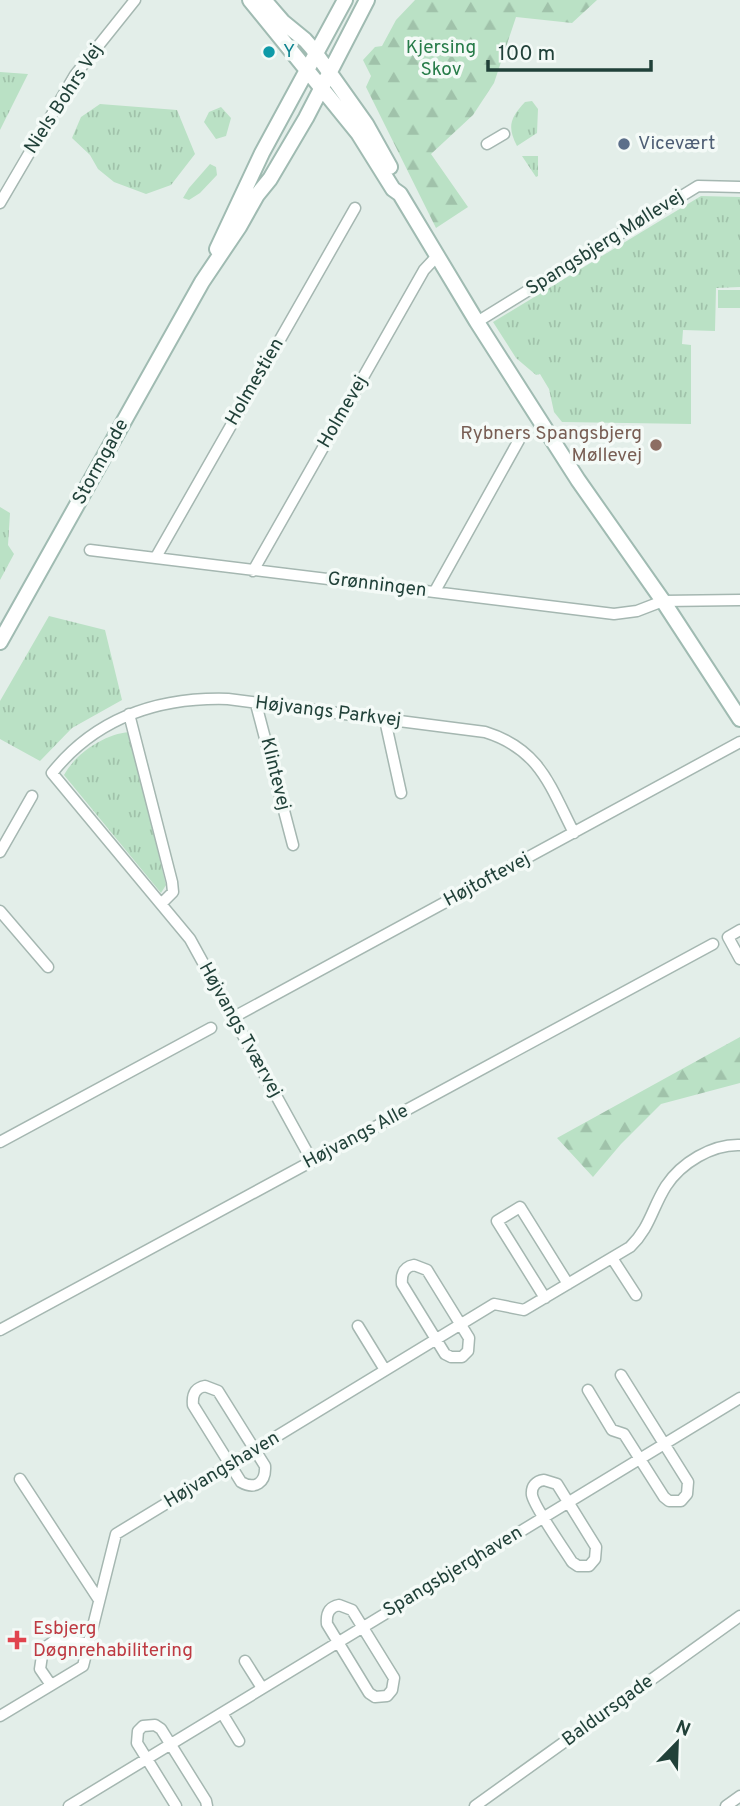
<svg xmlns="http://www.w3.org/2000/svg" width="740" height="1806" font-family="Overpass,sans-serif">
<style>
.grass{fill:url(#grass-tufts)}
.forest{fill:url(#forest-firs)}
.pitch{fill:#bae1c5}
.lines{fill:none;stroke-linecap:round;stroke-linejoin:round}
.street-casing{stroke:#a5b7b1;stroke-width:13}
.secondary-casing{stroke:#a0bbb2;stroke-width:18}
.street{stroke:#fff;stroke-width:10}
.secondary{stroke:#fff;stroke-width:14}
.culture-dot{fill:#0f9aa8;stroke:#f4faf7;stroke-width:2.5}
.service-dot{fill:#5c6f8a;stroke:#f4faf7;stroke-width:2.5}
.education-dot{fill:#8d6e63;stroke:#f4faf7;stroke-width:2.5}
.health-dot{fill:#e0444e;stroke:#f4faf7;stroke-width:2.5}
.labels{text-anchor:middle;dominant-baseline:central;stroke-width:7;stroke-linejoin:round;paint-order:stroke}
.park-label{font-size:19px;fill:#277c49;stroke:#f4faf7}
.culture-label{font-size:19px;fill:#0d838f;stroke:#f4faf7;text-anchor:start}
.street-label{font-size:19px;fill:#214139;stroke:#f4faf7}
.service-label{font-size:19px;fill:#4e5e75;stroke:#f4faf7;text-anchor:start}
.education-label{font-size:19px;fill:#785e54;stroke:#f4faf7;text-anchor:end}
.health-label{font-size:19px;fill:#be3a42;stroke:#f4faf7;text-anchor:start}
</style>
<defs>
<pattern id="grass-tufts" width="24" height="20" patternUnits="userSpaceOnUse" patternTransform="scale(1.75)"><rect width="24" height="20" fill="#bae1c5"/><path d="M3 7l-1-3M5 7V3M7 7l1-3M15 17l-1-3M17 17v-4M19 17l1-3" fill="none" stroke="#a0c2aa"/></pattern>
<pattern id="forest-firs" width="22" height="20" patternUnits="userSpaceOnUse" patternTransform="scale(1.75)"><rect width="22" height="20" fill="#bae1c5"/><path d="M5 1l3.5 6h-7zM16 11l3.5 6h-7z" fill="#a0c2aa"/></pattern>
</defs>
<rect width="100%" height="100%" fill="#e3eee9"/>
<!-- grass -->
<path class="grass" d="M0,72L28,74L0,130Z
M532,101L538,109L537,133L517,146C507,127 510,118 525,102Z
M100,104L177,110L195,154L171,185L146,194L114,182L98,169L90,155L72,138L81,117Z
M221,107L231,118L226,136L216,139L204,122L209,112Z
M522,156H538V176L536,177Z
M210,164L216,167L217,175L200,193L189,200L183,198L189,188Z
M701,196L740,197V287L716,288L715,331L683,330L682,344L691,345V424L562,422L554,412L549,389L540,374L536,375L516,358L493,322Z
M0,507L10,513L8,545L14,554L0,580Z
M49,616L105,630L122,700L72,728L40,761L0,739V701Z
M129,732L166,885L161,893L64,775C76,753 105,734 129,732Z"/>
<!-- forest -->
<path class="forest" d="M415,0H597L572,23L516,17L494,83L473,115L431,154L468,207L436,228L366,87L371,76L363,60L375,47L382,46L396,20Z
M740,1037V1083L661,1104L621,1144L593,1177L557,1138Z"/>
<!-- pitch -->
<path class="pitch" d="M718,290H740V308H718Z"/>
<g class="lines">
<defs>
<path id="street" d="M487,144L504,134
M0,203L75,75L135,0
M477,322L698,186L740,187
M90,550L614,614L637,611L663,601L740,600
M156,557L355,208
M253,571L424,270L437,256
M435,591L519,440
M256,704L293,845
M129,714L172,882L173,892L162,903
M385,720L401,793
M0,852L32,796
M0,911L48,967
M740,930L728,937L740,959
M234,1017L740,742
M0,1142L211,1028
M312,1161L190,939L52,773C97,717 158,697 228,699L485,732C540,749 550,786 574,833
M612,1258L636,1295
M414,1265L427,1270L469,1338L468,1351L462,1357H451L445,1354L402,1284C401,1274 404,1267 414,1265Z
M545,1298L497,1221L520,1207L568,1284
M358,1326L385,1370
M0,1330L713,944
M205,1386L218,1391L265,1466C266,1483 255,1490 241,1482L193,1405C192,1395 195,1388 205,1386Z
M588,1390L612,1430L624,1434L664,1497L669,1501H681L687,1494L688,1482L621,1375
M20,1479L99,1600
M544,1480L557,1484L596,1547L595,1559L589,1566H578L572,1562C564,1549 534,1507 532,1495C531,1486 536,1481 544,1480Z
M339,1605L352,1610L394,1678L392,1690L387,1696L375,1697L369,1693L327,1624C326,1614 329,1607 339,1605Z
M245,1661L262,1688
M51,1685L40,1669L43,1649L58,1638L88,1644
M222,1713L239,1741
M0,1716L83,1666L116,1534L494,1304L524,1310L630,1247C650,1228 652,1208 666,1186C681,1163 712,1144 740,1145
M69,1806L740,1398
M176,1806L137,1743L138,1731L143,1726L155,1725L161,1729L206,1801L207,1806
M475,1806L740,1616
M726,1806L740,1796"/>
<path id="secondary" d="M250,0L358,133L393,189L400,194L477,322L578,480L663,601L740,719
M264,0L283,22L305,40L312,48L366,124L390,167
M217,249L262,153L345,0
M0,642L202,282L239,227L257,195L270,179L306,118L367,0"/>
</defs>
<!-- street casing -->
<use href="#street" class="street-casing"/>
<!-- secondary casing -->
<use href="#secondary" class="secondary-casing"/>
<!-- street -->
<use href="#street" class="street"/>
<!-- secondary -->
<use href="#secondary" class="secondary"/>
</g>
<!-- markers -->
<circle class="culture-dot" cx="269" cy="52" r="7"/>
<circle class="service-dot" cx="624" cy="144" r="7"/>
<circle class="education-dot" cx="656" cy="445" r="7"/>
<path class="health-dot" d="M13.5 1629.5h7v7h7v7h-7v7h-7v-7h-7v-7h7z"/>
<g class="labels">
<!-- park labels -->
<g class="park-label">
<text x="441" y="48">Kjersing<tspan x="441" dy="22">Skov</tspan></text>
</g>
<!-- culture labels -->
<g class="culture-label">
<text x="283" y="52">Y</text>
</g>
<!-- street labels -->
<g class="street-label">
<text transform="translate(64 99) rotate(-57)">Niels Bohrs Vej</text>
<text transform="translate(605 243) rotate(-32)">Spangsbjerg Møllevej</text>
<text transform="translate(255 382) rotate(-60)">Holmestien</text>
<text transform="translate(343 412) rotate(-60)">Holmevej</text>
<text transform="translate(101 462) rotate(-61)">Stormgade</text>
<text transform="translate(377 585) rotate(7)">Grønningen</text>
<text transform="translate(328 712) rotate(7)">Højvangs Parkvej</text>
<text transform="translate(275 774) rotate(76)">Klintevej</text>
<text transform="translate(487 880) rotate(-28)">Højtoftevej</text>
<text transform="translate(240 1030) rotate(61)">Højvangs Tværvej</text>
<text transform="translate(356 1137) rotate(-28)">Højvangs Alle</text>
<text transform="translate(222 1470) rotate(-31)">Højvangshaven</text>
<text transform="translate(453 1572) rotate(-31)">Spangsbjerghaven</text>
<text transform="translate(608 1711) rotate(-36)">Baldursgade</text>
</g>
<!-- service labels -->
<g class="service-label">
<text x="638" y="144">Vicevært</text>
</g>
<!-- education labels -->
<g class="education-label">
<text x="642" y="434">Rybners Spangsbjerg<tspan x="642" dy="22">Møllevej</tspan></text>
</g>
<!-- health labels -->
<g class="health-label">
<text x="33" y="1629">Esbjerg<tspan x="33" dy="22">Døgnrehabilitering</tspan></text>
</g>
</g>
<!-- north arrow -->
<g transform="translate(677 1743) rotate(23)" stroke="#f4faf7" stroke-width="5" paint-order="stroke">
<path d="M0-5L12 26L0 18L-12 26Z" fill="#214139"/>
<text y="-10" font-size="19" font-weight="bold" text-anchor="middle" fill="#214139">N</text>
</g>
<!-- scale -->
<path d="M488 60v10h163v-10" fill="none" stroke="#214139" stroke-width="3.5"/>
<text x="498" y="60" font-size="21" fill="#214139" stroke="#f4faf7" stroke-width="5" paint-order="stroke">100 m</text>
</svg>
